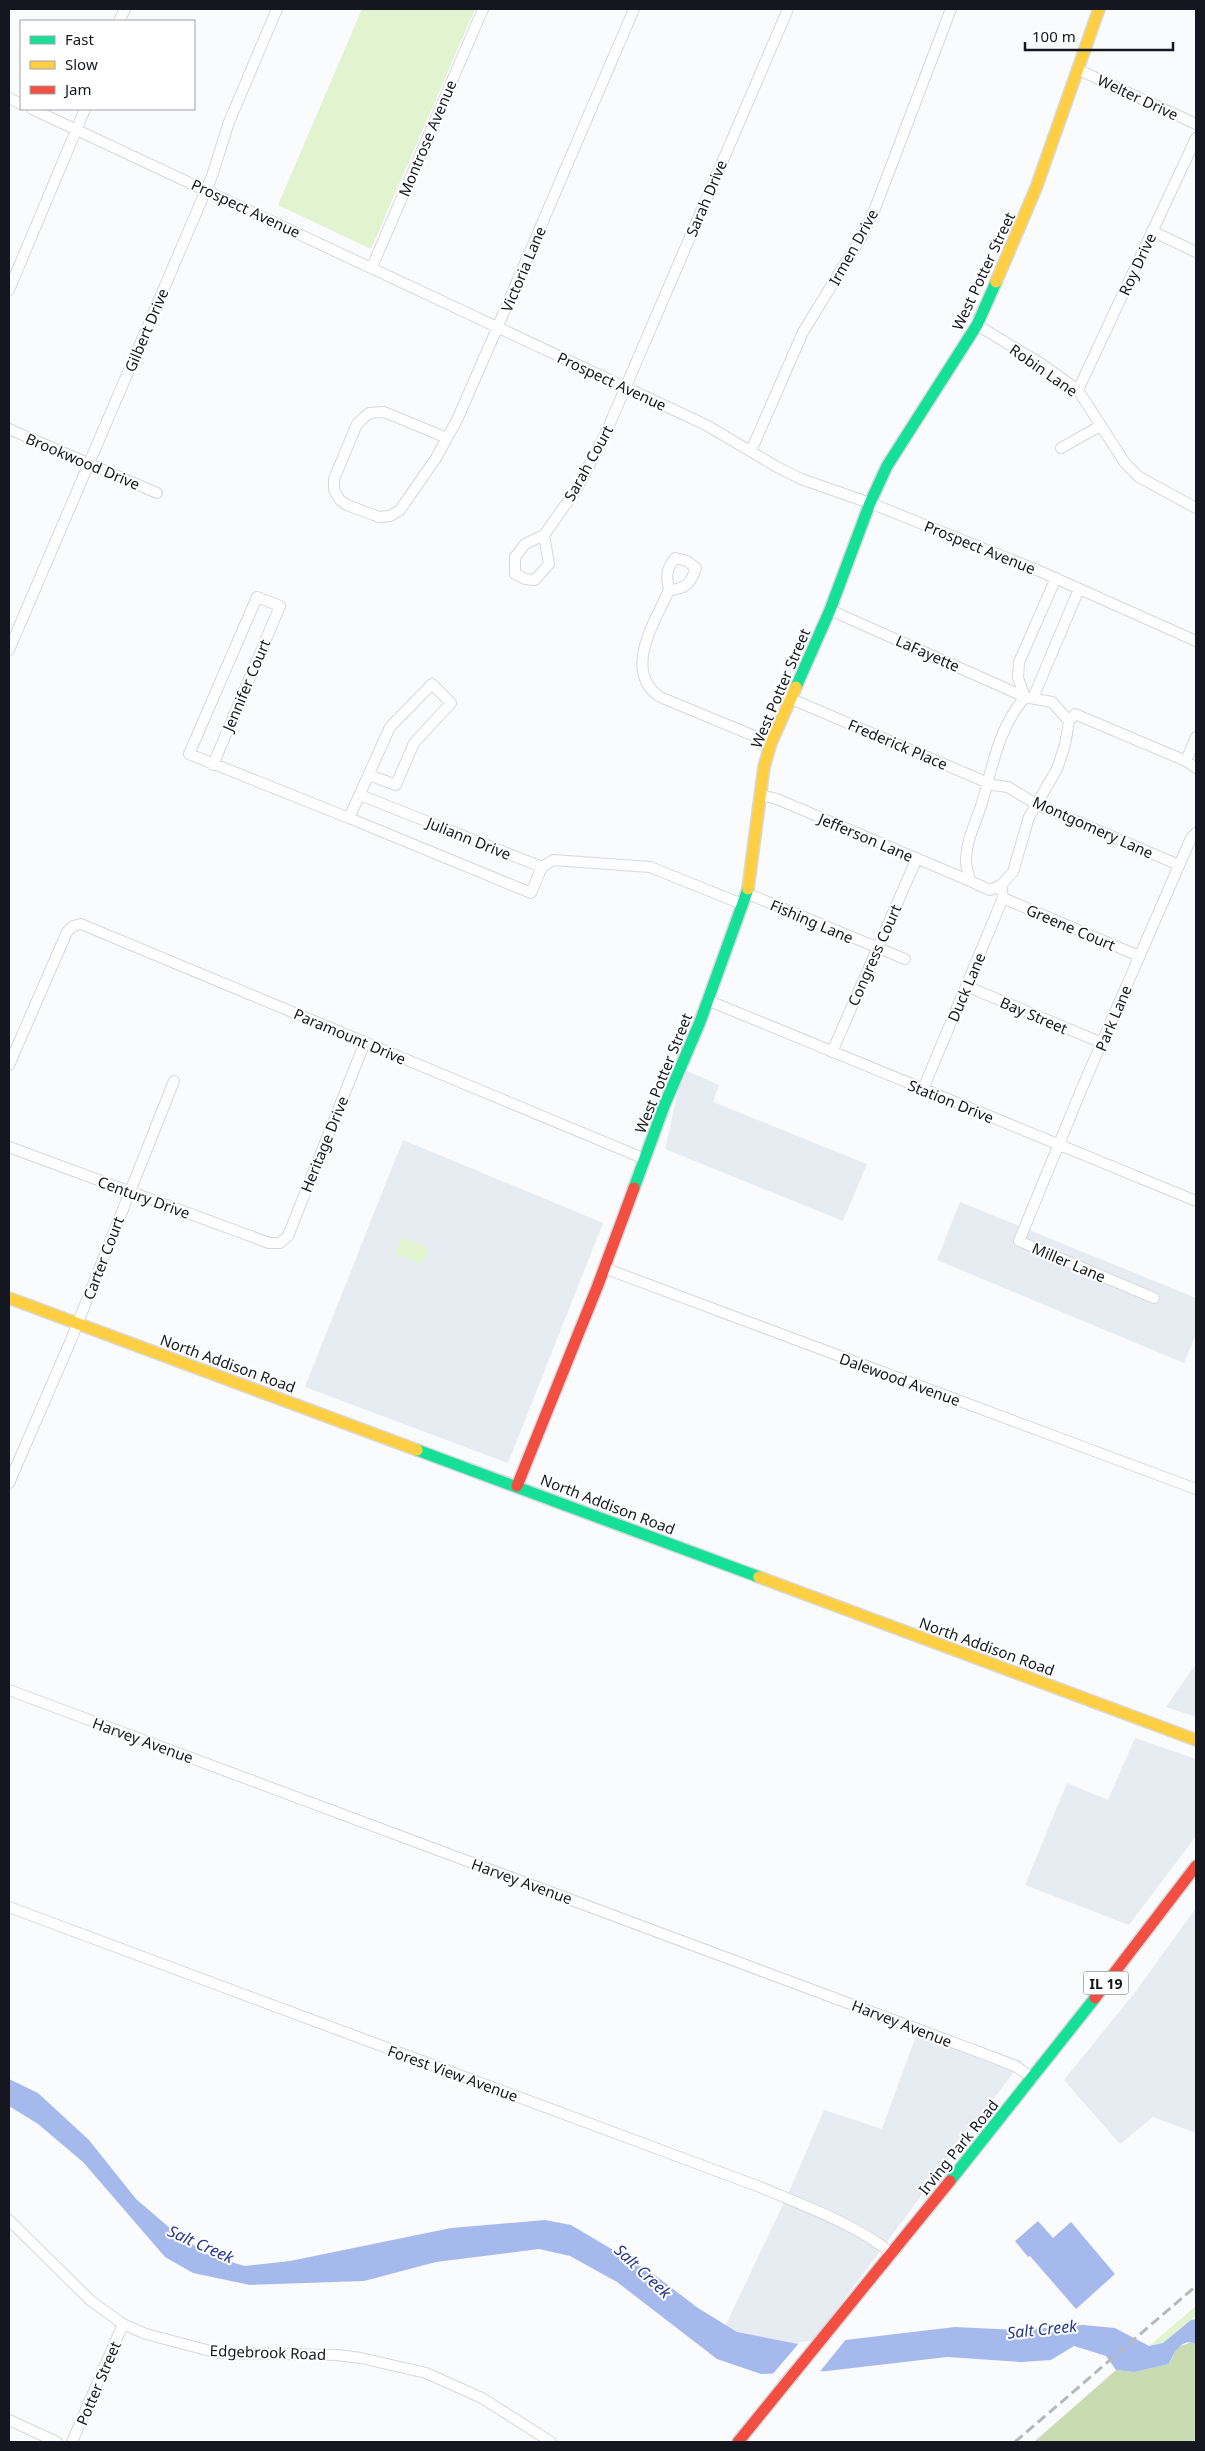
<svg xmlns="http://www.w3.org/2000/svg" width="1205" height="2451" font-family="'Noto Sans',sans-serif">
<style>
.built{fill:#e7ebf2}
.green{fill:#e2f3cf}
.forest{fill:#c9dbb1}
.water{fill:#a6b9ec}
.pier{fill:#f9fbfd}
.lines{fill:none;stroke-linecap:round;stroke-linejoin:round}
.street-casing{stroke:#d6d8dd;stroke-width:12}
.fast-casing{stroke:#d6d8dd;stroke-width:14}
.slow-casing{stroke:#d6d8dd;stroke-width:14}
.jam-casing{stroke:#d6d8dd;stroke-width:14}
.street{stroke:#fefeff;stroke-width:10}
.fast{stroke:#16e098;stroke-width:11}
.slow{stroke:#ffcf43;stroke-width:11}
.jam{stroke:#f24e42;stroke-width:11}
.rail{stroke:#b8b8b9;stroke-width:3;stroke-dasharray:10 5;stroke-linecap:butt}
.labels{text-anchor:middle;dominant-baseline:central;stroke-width:4;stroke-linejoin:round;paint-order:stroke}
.shield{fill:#fff;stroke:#5a5d62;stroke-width:1}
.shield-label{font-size:14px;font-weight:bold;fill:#14171f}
.street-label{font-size:15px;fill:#14171f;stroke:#fff}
.water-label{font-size:16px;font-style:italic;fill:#22388a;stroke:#fff}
</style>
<rect width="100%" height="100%" fill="#f9fbfd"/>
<!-- built -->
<path class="built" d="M683,1069L719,1085L713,1102L867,1164L843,1221L665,1149Z
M403,1140L603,1223L508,1463L305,1387Z
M960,1202L1196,1298V1334L1184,1363L937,1260Z
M1196,1664V1717L1166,1707Z
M1135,1738L1196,1759V1836L1129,1925L1025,1885L1067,1783L1108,1800Z
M1196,1908V2133L1153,2117L1120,2144L1064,2080L1136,1991Z
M920,2025L1022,2061L807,2349L720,2337L789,2192L824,2110L882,2129Z"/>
<!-- green -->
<path class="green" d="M362,9H475L371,249L278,205Z
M402,1237L429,1248L422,1264L395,1254Z
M1196,2306V2316L1163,2343L1149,2346Z"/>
<!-- forest -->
<path class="forest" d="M1192,2342L1196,2344V2442H1034L1116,2370L1134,2372L1169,2364L1178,2347Z"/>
<!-- water -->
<path class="water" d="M9,2079L38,2093L89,2140L136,2199L171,2229L210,2256L245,2266L290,2261L451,2228L545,2220L571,2225L652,2273L698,2308L737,2332L803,2345L955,2327L1019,2330L1083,2325L1115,2328L1149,2346L1163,2343L1191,2320L1196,2319V2344C1182,2337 1174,2353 1169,2364L1134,2372L1116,2370L1106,2356L1074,2346L1051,2360L1021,2362L947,2357L827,2371L761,2374L717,2359L617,2282L570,2256L539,2249L436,2262L364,2281L250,2285L193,2273L165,2257L83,2162L38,2124L9,2106Z
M1038,2221L1053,2238L1071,2222L1115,2274L1076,2309L1030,2256L1028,2257L1015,2241Z"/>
<!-- pier -->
<path class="pier" d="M847,2338L818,2374L771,2376L800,2342Z"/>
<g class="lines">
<defs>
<path id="street" d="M119,21L125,9
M1079,70L1196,124
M9,98L21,104
M32,109L706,425L777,467L801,479L870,503L1037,570L1196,641
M1152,231L1196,252
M372,267L483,9
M9,290L85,109
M977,325L1040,363L1078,390L1125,463L1139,477L1196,508
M1078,390L1196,138
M9,429L157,493
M447,438L384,412L369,413L357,424L334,479V490L340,500L347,505L379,517L390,516L400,510L436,458L447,438L457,420L498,326L634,9
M1061,448L1100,426
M751,451L803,332L862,236L874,211L951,9
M544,535L549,564L535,580L525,579L515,574V557L525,544L544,535L576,490L605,435L788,9
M669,590C666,577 666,569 675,558L687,561L696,568C691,583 686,589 669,590C655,622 622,671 660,697L771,743
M830,610L1025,697L1052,702L1069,721L1065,745L1057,769L1029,817L1013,872L1001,885L990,890L970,881C969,874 965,865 966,858C967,839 975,824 981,806C993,767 997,730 1025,697
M9,650L212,176L229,122L277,9
M1025,697L1018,678L1019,662L1056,578
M789,698L993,785L1008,787L1036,804L1179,865
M1033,698L1079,589
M1069,721L1075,714L1186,761L1196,768
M1186,761L1196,737
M213,765L280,606L257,597L189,754L349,818L390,727L432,684L451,703L414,743L396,785L369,775
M360,795L542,867L553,860L650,867L742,904
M761,795L777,799L970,881
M349,818L531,893L542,867
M746,893L905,959
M1003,898L1139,956
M966,986L1102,1043
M707,1000L1196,1201
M832,1052L917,858
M9,1065L67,932L73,926L81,924L645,1159
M923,1089L1003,898L1001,885
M9,1147L269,1243H280L288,1236L365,1042
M604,1268L1196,1489
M1154,1298L1019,1241L1082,1088L1191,838L1196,833
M9,1483L71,1340L174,1081
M9,1690L987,2055L1015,2066L1033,2078
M9,1907L760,2187C802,2205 856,2224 891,2253
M9,2220L91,2301L123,2324L146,2334L218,2353L337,2355L361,2358L426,2373L482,2398L551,2442
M9,2420L57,2442
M72,2442L123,2324"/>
<path id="fast" d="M796,687L830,610L870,503L887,466L977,325L996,282
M634,1188L664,1106L700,1022L748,889
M417,1450L759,1577
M950,2181L1095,1998"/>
<path id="slow" d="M996,282L1036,188L1099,9
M748,889L764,767L771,743L796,687
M9,1298L417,1450
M759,1577L1196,1740"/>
<path id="jam" d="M517,1486L598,1285L634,1188
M1095,1998L1196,1866
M738,2442L950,2181"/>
</defs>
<!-- street casing -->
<use href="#street" class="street-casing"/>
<!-- fast casing -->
<use href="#fast" class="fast-casing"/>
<!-- slow casing -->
<use href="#slow" class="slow-casing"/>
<!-- jam casing -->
<use href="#jam" class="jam-casing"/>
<!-- street -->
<use href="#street" class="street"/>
<!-- fast -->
<use href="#fast" class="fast"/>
<!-- slow -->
<use href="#slow" class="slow"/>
<!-- jam -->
<use href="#jam" class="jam"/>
<!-- rail -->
<path class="rail" d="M1015,2442L1196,2286"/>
</g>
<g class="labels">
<!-- shield labels -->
<rect class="shield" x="1083.5" y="1971.5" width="45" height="23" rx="4"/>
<g class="shield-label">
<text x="1106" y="1983">IL 19</text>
</g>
<!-- street labels -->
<g class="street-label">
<text transform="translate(1138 97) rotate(25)">Welter Drive</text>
<text transform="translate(427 138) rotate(-67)">Montrose Avenue</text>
<text transform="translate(706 198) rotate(-67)">Sarah Drive</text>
<text transform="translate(246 208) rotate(25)">Prospect Avenue</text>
<text transform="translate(853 247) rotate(-61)">Irmen Drive</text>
<text transform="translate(1137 264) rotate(-65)">Roy Drive</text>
<text transform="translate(523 269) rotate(-67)">Victoria Lane</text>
<text transform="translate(983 271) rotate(-65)">West Potter Street</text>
<text transform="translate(146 330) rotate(-67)">Gilbert Drive</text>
<text transform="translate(1044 370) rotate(35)">Robin Lane</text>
<text transform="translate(612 381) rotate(25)">Prospect Avenue</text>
<text transform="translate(83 461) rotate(23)">Brookwood Drive</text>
<text transform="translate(588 463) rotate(-61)">Sarah Court</text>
<text transform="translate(980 547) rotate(22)">Prospect Avenue</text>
<text transform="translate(928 653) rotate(24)">LaFayette</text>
<text transform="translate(246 685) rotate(-67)">Jennifer Court</text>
<text transform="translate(780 688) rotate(-67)">West Potter Street</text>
<text transform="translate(898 744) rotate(23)">Frederick Place</text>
<text transform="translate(1093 827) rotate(24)">Montgomery Lane</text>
<text transform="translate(866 837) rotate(23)">Jefferson Lane</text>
<text transform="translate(469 838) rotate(22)">Juliann Drive</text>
<text transform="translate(812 921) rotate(23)">Fishing Lane</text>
<text transform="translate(1071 927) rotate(23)">Greene Court</text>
<text transform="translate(874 955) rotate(-66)">Congress Court</text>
<text transform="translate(966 987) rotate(-67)">Duck Lane</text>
<text transform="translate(1034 1015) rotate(23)">Bay Street</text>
<text transform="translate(1113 1018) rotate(-67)">Park Lane</text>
<text transform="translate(350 1036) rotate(23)">Paramount Drive</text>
<text transform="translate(663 1073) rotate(-68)">West Potter Street</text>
<text transform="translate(951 1101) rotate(22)">Station Drive</text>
<text transform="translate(324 1144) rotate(-68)">Heritage Drive</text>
<text transform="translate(144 1197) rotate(20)">Century Drive</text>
<text transform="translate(103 1258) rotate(-69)">Carter Court</text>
<text transform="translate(1069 1262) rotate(23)">Miller Lane</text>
<text transform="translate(228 1363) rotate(20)">North Addison Road</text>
<text transform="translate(900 1379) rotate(20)">Dalewood Avenue</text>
<text transform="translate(608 1504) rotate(21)">North Addison Road</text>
<text transform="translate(987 1646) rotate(20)">North Addison Road</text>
<text transform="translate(143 1740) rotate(20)">Harvey Avenue</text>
<text transform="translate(522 1881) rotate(20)">Harvey Avenue</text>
<text transform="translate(902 2023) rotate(21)">Harvey Avenue</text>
<text transform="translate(453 2073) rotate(20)">Forest View Avenue</text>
<text transform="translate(958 2147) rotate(-51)">Irving Park Road</text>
<text transform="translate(268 2352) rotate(2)">Edgebrook Road</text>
<text transform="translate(98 2383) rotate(-67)">Potter Street</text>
</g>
<!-- water labels -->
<g class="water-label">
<text transform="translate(201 2244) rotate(24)">Salt Creek</text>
<text transform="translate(643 2271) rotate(43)">Salt Creek</text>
<text transform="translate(1042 2329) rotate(-6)">Salt Creek</text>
</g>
</g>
<!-- border -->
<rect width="1205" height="2451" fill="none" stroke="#14171f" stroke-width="20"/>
<!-- legend -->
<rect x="20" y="20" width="175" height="90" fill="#ffffff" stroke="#a1a2a5"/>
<rect x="30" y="36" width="25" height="8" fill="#16e098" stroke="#a1a2a5"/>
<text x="65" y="45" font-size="15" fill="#14171f">Fast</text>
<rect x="30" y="61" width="25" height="8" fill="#ffcf43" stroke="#a1a2a5"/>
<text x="65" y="70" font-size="15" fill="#14171f">Slow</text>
<rect x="30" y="86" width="25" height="8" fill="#f24e42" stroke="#a1a2a5"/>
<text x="65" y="95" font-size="15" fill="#14171f">Jam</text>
<!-- scale -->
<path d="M1025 42v8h148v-8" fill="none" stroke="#14171f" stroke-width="2.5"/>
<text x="1032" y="42" font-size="15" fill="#14171f" stroke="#ffffff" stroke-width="4" paint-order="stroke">100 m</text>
</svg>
